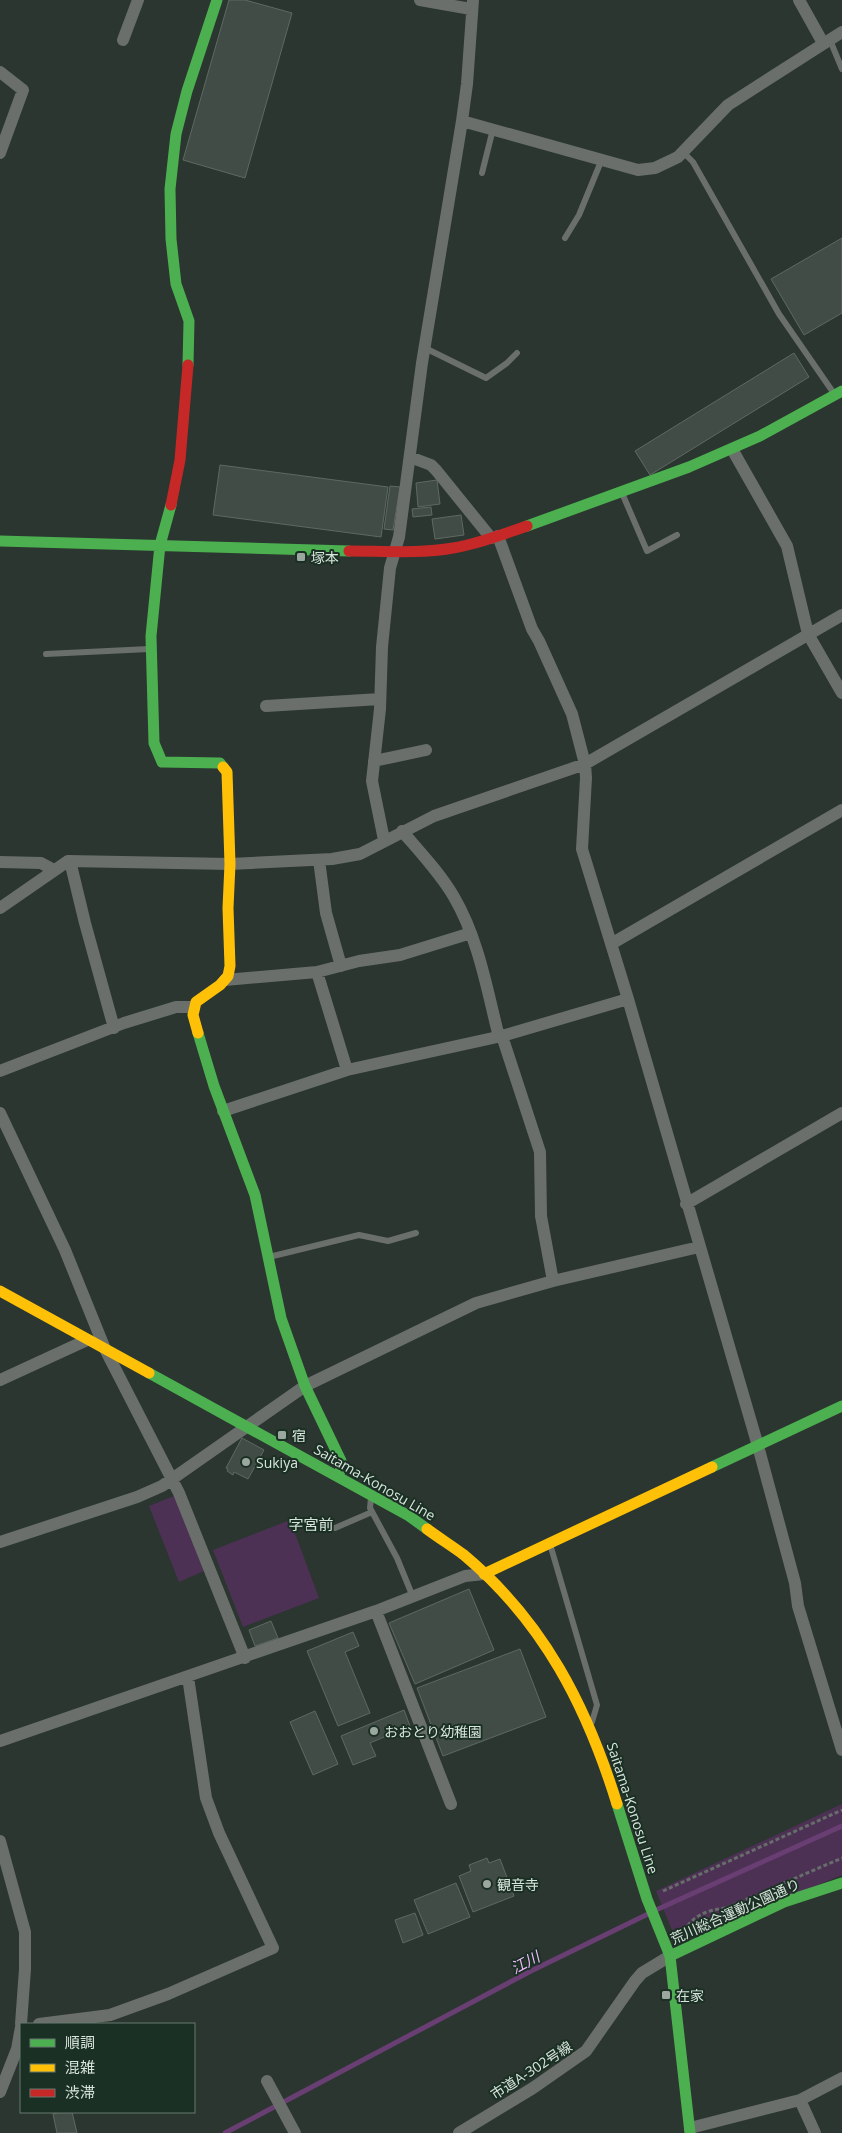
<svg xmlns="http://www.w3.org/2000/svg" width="842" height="2133" font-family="'Open Sans','Noto Sans JP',sans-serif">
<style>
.green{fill:#4d3155}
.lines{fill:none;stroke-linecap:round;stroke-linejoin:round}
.stream{stroke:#693e73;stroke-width:5}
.building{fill:#424c46;stroke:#5e6962}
.path{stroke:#676d6a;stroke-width:3;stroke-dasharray:4 2.5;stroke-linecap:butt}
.lane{stroke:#6a6f6b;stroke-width:6}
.street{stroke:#6a6f6b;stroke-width:12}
.fast{stroke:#4caf50;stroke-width:11}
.slow{stroke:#ffc107;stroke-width:11}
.jam{stroke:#c62828;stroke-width:11}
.poi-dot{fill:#9ba89f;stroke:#1b3024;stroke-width:2}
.labels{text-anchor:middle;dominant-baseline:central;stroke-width:4;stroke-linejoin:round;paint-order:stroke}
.poi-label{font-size:14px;fill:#d8e5dc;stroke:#1b3024;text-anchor:start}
.street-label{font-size:14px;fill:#d8e5dc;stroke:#1b3024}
.neighbourhood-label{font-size:15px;fill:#d8e5dc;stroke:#1b3024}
.water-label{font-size:15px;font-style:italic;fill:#f2baff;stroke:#1b3024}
</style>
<rect width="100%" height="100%" fill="#2a362f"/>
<!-- green -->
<path class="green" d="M174,1496L204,1571L179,1582L149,1506Z
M290,1520L319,1598L243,1627L213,1550Z
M842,1804V1875L695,1936L683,1937L672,1930L656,1891Z"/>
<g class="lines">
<!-- stream -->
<path class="stream" d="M656,1910L842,1826
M225,2133L531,1971L648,1914"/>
</g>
<!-- building -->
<path class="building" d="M229,0H245L292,13L245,178L183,160Z
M842,238V313L804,335L771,279Z
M794,353L809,377L650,475L635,451Z
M220,465L388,487L381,537L213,515Z
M437,480L440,504L418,507L416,483Z
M390,486L400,487L393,530L384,529Z
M431,507L432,515L413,517L412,509Z
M461,515L464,535L435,539L432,519Z
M242,1438L264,1450L248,1479L234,1472L233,1475L227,1471L228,1469L226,1468Z
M469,1589L494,1650L415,1684L389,1623Z
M271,1621L278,1638L255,1646L249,1630Z
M353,1632L359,1646L345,1652L370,1713L338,1726L307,1651Z
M520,1649L546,1717L443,1756L417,1688Z
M404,1710L410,1726L370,1743L376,1756L353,1765L341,1736Z
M315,1711L338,1764L313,1775L290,1722Z
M487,1858L489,1863L500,1859L514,1896L473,1912L459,1876L471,1871L469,1865Z
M456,1883L470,1917L428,1934L414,1900Z
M415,1913L423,1935L403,1943L395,1920Z
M61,2112H72L77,2133H57L53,2114Z"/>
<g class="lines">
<!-- path -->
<path class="path" d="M663,1891L842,1810
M684,1931C694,1915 707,1910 726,1908L842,1858"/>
<!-- lane -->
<path class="lane" d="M830,40L842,69
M683,152L693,162L779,314L835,395
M482,173L493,129
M565,238L579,215L602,159
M425,348L486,378L507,363L517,353
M622,493L647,551L677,535
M46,654L149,649
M269,1257L359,1235L388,1241L416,1233
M371,1498L370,1508L397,1558L413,1597
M335,1528L372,1512
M550,1544L597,1705L592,1722"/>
<!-- street -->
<path class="street" d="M420,0L471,9
M799,0L823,43
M123,40L138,0
M0,72L23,90L0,153
M462,121L638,170L655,168L678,157L728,105L842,32
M732,449L787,546L808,634L842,693
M410,457L431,465L436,470L491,538
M498,536L532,629L539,641L572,714L585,764L586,778L582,849L628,999L758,1446L795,1583L798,1606L842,1750
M266,706L380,699
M374,761L426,750
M402,831C420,852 440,873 454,897C479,940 487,990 499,1037
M384,840L372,781L380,709L382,647L390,568L399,537L422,363L462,121L467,84L473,0
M319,860L326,913L341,966
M70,861L85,923L114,1028
M0,862L41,863L54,870
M0,908L68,861L230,864L332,859L360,854L434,816L585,764L842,615
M611,944L842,810
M317,972L347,1070
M225,980L317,972L359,961L400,955L471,933
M502,1036L540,1152L541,1216L553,1281
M0,1071L124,1023L176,1007H194
M223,1111L347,1070L502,1036L628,999
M0,1113L65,1250L105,1349L179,1493L245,1658
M686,1204L842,1113
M0,1380L87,1340
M0,1542L137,1497L162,1486L305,1386L476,1303L553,1281L699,1247
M376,1611L451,1804
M0,1741L376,1611L465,1576L484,1574
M0,1841L25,1932V1969L21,2024
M39,2024L110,2015L168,1994L273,1948L219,1833L206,1798L188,1677
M267,2081L295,2133
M0,2092L17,2049L21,2027
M690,2128L800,2100
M459,2133L533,2088L586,2051L635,1981L642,1973L670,1956
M815,2133L800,2100L842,2078"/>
<!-- fast -->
<path class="fast" d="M188,365L189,321L176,284L171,239L170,189L176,134L187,91L217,0
M171,505L160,545L151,636L154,743L162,762L220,763L223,767
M527,526L689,467L760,436L842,391
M0,541L349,551
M198,1033L214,1086L255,1195L281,1318L305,1386L341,1461L342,1466L338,1476
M149,1373L409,1516L427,1529
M712,1467L842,1406
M617,1804L647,1899L670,1956L690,2133
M670,1956L784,1902L842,1883"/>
<!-- slow -->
<path class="slow" d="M198,1033L193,1015L196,1002L220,985L228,976L230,966L228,908L230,864L227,772L223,767
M0,1291L149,1373
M427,1529C439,1538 452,1546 464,1555C544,1622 587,1707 617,1804
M484,1574L712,1467"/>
<!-- jam -->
<path class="jam" d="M171,505L180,460L188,365
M349,551C383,551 419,554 453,548C478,544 503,534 527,526"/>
</g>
<!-- markers -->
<g class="poi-dot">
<rect x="296" y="552" width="10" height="10" rx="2.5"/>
<rect x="277" y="1430" width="10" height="10" rx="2.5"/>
<circle cx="246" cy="1462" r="5"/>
<circle cx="374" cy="1731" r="5"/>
<circle cx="487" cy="1884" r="5"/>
<rect x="661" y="1990" width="10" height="10" rx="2.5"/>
</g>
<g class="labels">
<!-- poi labels -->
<g class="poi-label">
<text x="311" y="557">塚本</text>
<text x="292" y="1435">宿</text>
<text x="256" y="1462">Sukiya</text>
<text x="384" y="1731">おおとり幼稚園</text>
<text x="497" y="1884">観音寺</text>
<text x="676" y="1995">在家</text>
</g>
<!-- street labels -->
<g class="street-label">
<text transform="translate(375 1482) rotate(30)">Saitama-Konosu Line</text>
<text transform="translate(633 1808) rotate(72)">Saitama-Konosu Line</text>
<text transform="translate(735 1911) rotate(-24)">荒川総合運動公園通り</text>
<text transform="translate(531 2070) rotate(-33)">市道A-302号線</text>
</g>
<!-- neighbourhood labels -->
<g class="neighbourhood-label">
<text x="311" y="1524">字宮前</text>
</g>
<!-- water labels -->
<g class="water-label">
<text transform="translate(525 1962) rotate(-28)">江川</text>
</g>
</g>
<!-- legend -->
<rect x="20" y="2023" width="175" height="90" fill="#1b3024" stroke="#67786e"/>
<rect x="30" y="2039" width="25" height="8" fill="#4caf50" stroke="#67786e"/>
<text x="65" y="2048" font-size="15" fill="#d8e5dc">順調</text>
<rect x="30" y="2064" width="25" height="8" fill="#ffc107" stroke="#67786e"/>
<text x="65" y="2073" font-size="15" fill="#d8e5dc">混雑</text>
<rect x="30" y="2089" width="25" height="8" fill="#c62828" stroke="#67786e"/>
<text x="65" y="2098" font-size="15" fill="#d8e5dc">渋滞</text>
</svg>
